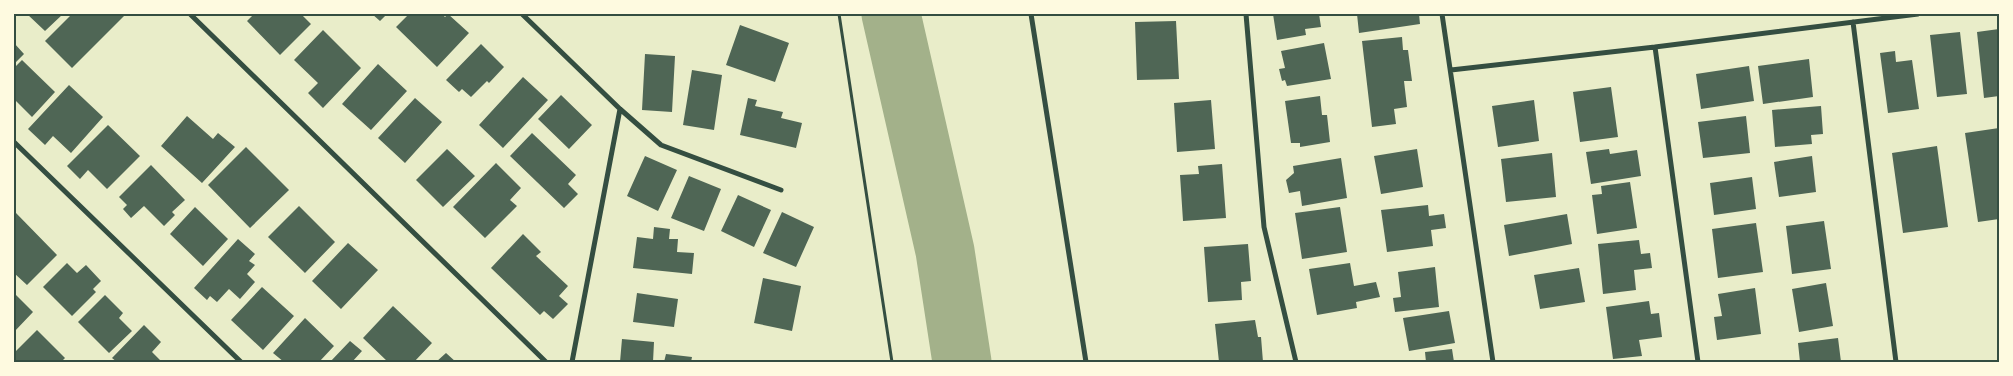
<svg xmlns="http://www.w3.org/2000/svg" width="2013" height="376" font-family="Georgia,serif">
<style>
.lines{fill:none;stroke-linecap:round;stroke-linejoin:round}
.river{stroke:#a3b18a;stroke-width:59}
.building{fill:#4f6655}
.path{stroke:#344e41;stroke-width:3}
.minor{stroke:#344e41;stroke-width:5}
.neatline{fill:none;stroke:#344e41;stroke-width:2}
</style>
<rect width="100%" height="100%" fill="#e9edc9"/>
<g class="lines">
<!-- river -->
<path class="river" d="M891,14L945,251L962,362"/>
</g>
<!-- building -->
<path class="building" d="M27,14H63L45,31Z
M72,14H122L124,16L72,68L45,41Z
M254,14H292L295,16L297,14H301L311,24L280,55L247,21Z
M372,14H387L380,21Z
M409,14H442L445,17L448,14L469,33L437,67L396,27Z
M1273,14H1319L1321,27L1305,29L1306,35L1277,40Z
M1357,14H1419L1420,24L1359,33Z
M1176,21L1179,79L1137,80L1135,22Z
M740,25L789,43L775,82L726,65Z
M1999,29V96L1984,98L1977,32Z
M323,30L361,68L323,108L308,93L318,83L294,60Z
M1960,32L1967,94L1937,97L1930,35Z
M1402,37L1403,50H1408L1412,81H1404L1407,107L1394,109L1396,124L1372,127L1362,41Z
M14,43L24,54L14,64Z
M1324,43L1331,79L1287,86L1285,80L1282,81L1279,69L1285,68L1281,51Z
M481,44L504,67L489,83L487,81L471,97L462,89L459,92L446,80Z
M1895,51L1896,62L1912,60L1919,109L1888,113L1880,53Z
M645,54L675,56L672,112L642,110Z
M1809,59L1813,97L1763,104L1758,66Z
M22,60L55,92L32,117L14,99V68Z
M378,64L407,91L371,130L342,104Z
M1749,66L1754,101L1701,109L1696,74Z
M692,70L722,75L714,130L683,125Z
M523,77L548,100L503,148L479,125Z
M69,85L103,117L71,153L53,136L45,145L28,129Z
M1611,87L1618,137L1580,142L1573,92Z
M561,95L592,125L569,149L538,119Z
M1320,96L1322,115H1327L1330,142L1300,147V143H1291L1285,101Z
M415,98L442,122L405,163L378,138Z
M748,98L757,100L755,106L783,112L781,118L802,123L796,148L740,135Z
M1211,100L1215,149L1177,152L1174,103Z
M1534,100L1539,141L1498,147L1492,106Z
M1821,106L1823,134L1811,135L1812,144L1775,147L1772,110Z
M187,116L213,139L218,133L235,147L202,183L161,146Z
M1746,116L1750,153L1703,158L1698,122Z
M108,125L140,156L107,189L88,170L80,179L67,166Z
M1999,128V219L1978,222L1965,133Z
M532,133L576,175L568,184L578,194L564,208L510,156Z
M1937,146L1948,227L1903,233L1892,153Z
M246,147L289,190L250,228L208,185Z
M447,149L475,176L443,207L416,180Z
M1417,149L1423,187L1381,194L1374,156Z
M1609,149L1610,154L1637,150L1641,176L1591,184L1586,152Z
M1552,153L1556,197L1506,202L1501,159Z
M645,156L677,170L658,211L627,196Z
M1812,156L1816,192L1779,197L1774,162Z
M1341,158L1347,198L1302,206L1300,191L1289,193L1286,180L1294,173L1293,166Z
M496,163L521,188L510,200L517,206L485,238L453,207Z
M1222,164L1226,218L1183,221L1180,175L1199,174L1198,166Z
M151,165L185,200L172,212L175,215L164,226L144,206L131,218L123,209L127,205L119,197Z
M689,176L721,189L704,231L671,218Z
M1752,177L1756,209L1714,215L1710,183Z
M1630,182L1637,228L1597,234L1592,195L1602,194L1601,186Z
M738,195L771,210L754,247L721,231Z
M1428,205L1429,216L1444,214L1446,228L1431,230L1433,246L1387,252L1381,210Z
M299,206L335,242L305,273L268,237Z
M195,207L228,239L203,266L170,234Z
M1340,207L1347,252L1302,259L1295,213Z
M782,212L814,227L796,267L763,253Z
M16,213L57,255L27,285L14,273V216Z
M1567,214L1572,244L1509,256L1504,225Z
M1824,221L1831,269L1792,274L1786,226Z
M1756,223L1763,272L1718,278L1712,229Z
M654,227L670,229L669,239H678L677,252L694,253L692,274L633,268L637,237L653,239Z
M523,234L541,252L536,256L568,286L559,296L568,304L553,319L544,311L540,315L491,268Z
M238,239L255,254L249,261L255,265L247,274L255,282L240,299L229,289L217,302L210,296L207,300L194,288Z
M1639,240L1641,254L1650,253L1652,268L1634,270L1636,290L1603,294L1598,244Z
M348,243L378,270L341,309L312,281Z
M1248,244L1251,281L1241,282L1242,300L1208,302L1204,247Z
M67,263L77,273L86,265L101,281L93,289L96,292L72,316L43,287Z
M1350,263L1354,286L1376,282L1380,297L1356,302L1357,308L1317,315L1309,269Z
M1435,267L1439,307L1395,312L1393,298L1401,297L1398,272Z
M1579,268L1585,302L1540,309L1534,275Z
M763,278L801,286L792,331L754,323Z
M1826,283L1833,326L1799,332L1792,289Z
M262,287L294,316L263,350L231,320Z
M1755,288L1761,334L1717,340L1714,317L1722,316L1718,294Z
M14,293L33,312L14,332Z
M637,293L678,299L674,327L633,322Z
M105,295L123,313L119,318L132,331L109,353L78,322Z
M1649,301L1651,314L1659,313L1662,337L1639,340L1642,356L1613,359L1606,307Z
M393,306L432,343L414,362H388L363,338Z
M1449,311L1455,343L1409,351L1403,318Z
M305,318L334,346L319,362H284L273,353Z
M1255,320L1258,337H1261L1263,362H1219L1215,324Z
M144,325L161,342L152,352L162,362H117L112,358Z
M37,330L65,358L61,362H16L14,360V353Z
M1838,338L1841,362H1800L1798,343Z
M622,339L654,342L653,362H620Z
M350,341L362,351L352,362H330Z
M1452,349L1454,362H1426L1425,352Z
M446,353L456,362H436Z
M666,354L692,357L691,362H664Z"/>
<g class="lines">
<!-- path -->
<path class="path" d="M839,14L892,362"/>
<!-- minor -->
<path class="minor" d="M190,14L546,362
M522,14L620,109L661,145L781,190
M1031,14L1086,362
M1246,14L1264,227L1296,362
M1442,14L1493,362
M1853,22L1896,362
M1655,47L1698,362
M1451,70L1655,47L1918,14
M14,142L241,362
M572,362L620,109"/>
</g>
<!-- border -->
<rect width="2013" height="376" fill="none" stroke="#fefae0" stroke-width="30"/>
<rect x="15" y="15" width="1983" height="346" class="neatline"/>
</svg>
